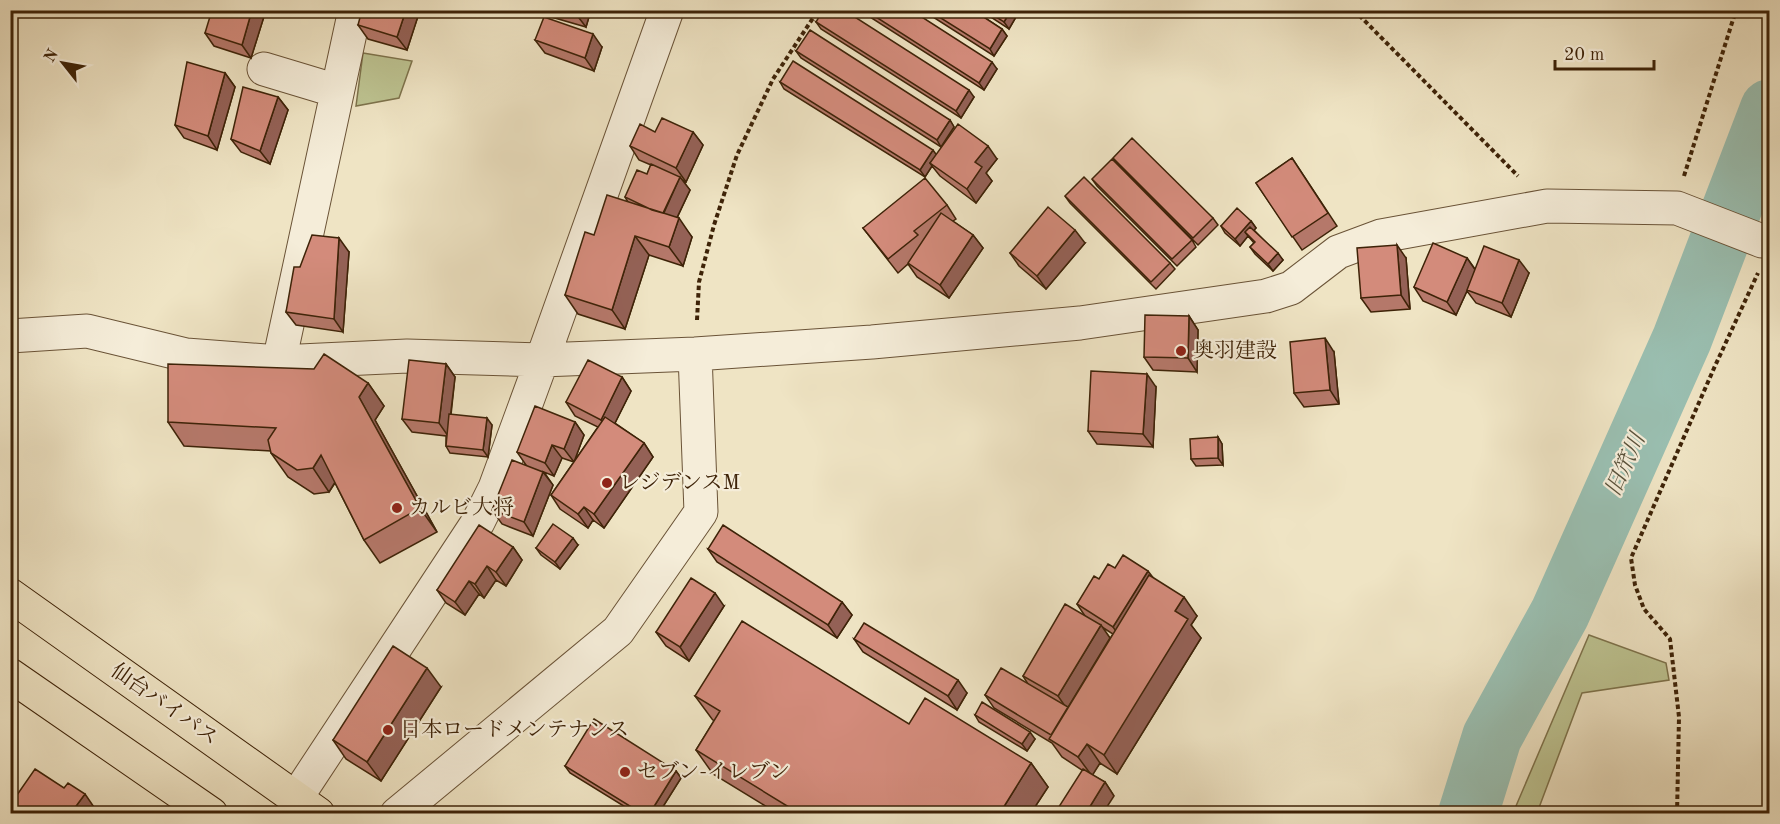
<svg xmlns="http://www.w3.org/2000/svg" width="1780" height="824" font-family="'Old Standard TT','Noto Serif JP',serif">
<style>
.green{fill:#bdc391;stroke:#7e734c;stroke-width:1.5}
.lines{fill:none;stroke-linecap:round;stroke-linejoin:round}
.river{stroke:#9abfb1;stroke-width:60}
.minor-casing{stroke:#6a5337;stroke-width:35}
.trunk-casing{stroke:#3e2308;stroke-width:35}
.path{stroke:#3e2308;stroke-width:4;stroke-dasharray:4.5 3;stroke-linecap:butt}
.minor{stroke:#f5edd9;stroke-width:33}
.trunk{stroke:#efe4c4;stroke-width:33}
.wall{fill:#b5786a;stroke:#3e2308;stroke-width:1.5;fill-rule:evenodd}
.shaded-wall{fill:#946156;stroke:#3e2308;stroke-width:1.5}
.building{fill:#d38b7b;stroke:#3e2308;stroke-width:1.5}
.poi-dot{fill:#8f2418;stroke:#f5edd9;stroke-width:2}
.labels{text-anchor:middle;dominant-baseline:central;stroke-width:4.5;stroke-linejoin:round;paint-order:stroke}
.poi-label{font-size:21px;fill:#3e2308;stroke:#f5edd9;text-anchor:start}
.street-label{font-size:21px;fill:#3e2308;stroke:#f5edd9}
.water-label{font-size:22px;font-style:italic;fill:#5a523b;stroke:#f5edd9}
</style>
<rect width="100%" height="100%" fill="#efe4c4"/>
<filter id="stains"><feTurbulence type="fractalNoise" baseFrequency=".00333" numOctaves="4"/><feColorMatrix values="0 0 0 0 .2 0 0 0 0 .09 0 0 0 0 .02 0 0 0 .5 -.17"/></filter>
<radialGradient id="worn" r=".72"><stop offset=".6" stop-color="#630" stop-opacity="0"/><stop offset="1" stop-color="#630" stop-opacity=".3"/></radialGradient>
<!-- green -->
<path class="green" d="M363,53L412,61L399,98L356,106Z
M1589,635L1666,663L1669,680L1582,693L1537,813H1513Z"/>
<g class="lines">
<!-- river -->
<path class="river" d="M1468,814L1492,737L1560,613L1682,339L1770,109"/>
<defs>
<path id="minor" d="M264,69L337,91
M10,336L87,331L186,355L279,362L407,356L542,360L695,354L872,342L1080,323L1266,296L1291,288L1338,252L1381,236L1547,206L1677,208L1762,241H1770
M279,362L355,10
M296,798L478,522L495,488L542,360L667,10
M397,814L618,631L701,512L695,354"/>
<path id="trunk" d="M10,595L318,814
M10,675L211,814"/>
</defs>
<!-- minor casing -->
<use href="#minor" class="minor-casing"/>
<!-- trunk casing -->
<use href="#trunk" class="trunk-casing"/>
<!-- path -->
<path class="path" d="M1354,10L1518,176
M1684,176L1736,10
M697,320L699,282L714,225L737,155L773,79L813,18L819,10
M1677,814L1679,717L1670,639L1644,609L1635,585L1631,558L1715,366L1758,273"/>
<!-- minor -->
<use href="#minor" class="minor"/>
<!-- trunk -->
<use href="#trunk" class="trunk"/>
</g>
<!-- wall -->
<path class="wall" d="M266,10L251,58L214,46L205,33Z
M420,10L407,50L368,39L358,25Z
M544,10H591L586,27L548,16Z
M859,10H911L997,69L984,90Z
M922,10H973L1002,29L1007,36L994,56Z
M980,10H1020L1009,29Z
M816,22L974,97L961,118L821,29Z
M535,40L602,47L594,71L545,53Z
M796,51L950,120L954,127L941,147L801,58Z
M225,73L235,87L217,150L184,138L175,125Z
M780,82L936,155L997,159L986,173L992,181L976,203L940,176L932,166L925,177L784,89Z
M278,97L288,110L270,164L241,152L231,139Z
M655,132H693L703,145L686,182L682,180L690,190L677,218L692,237L683,266L649,255L625,329L578,314L565,295L628,202L625,197L647,174L651,165L639,160L630,146Z
M1113,158L1213,218L1218,225L1198,245L1118,164Z
M1292,158L1337,226L1302,250L1256,183Z
M1092,179L1192,240L1196,247L1177,266L1097,186Z
M1065,196L1170,263L1175,269L1156,289L1070,203Z
M947,205L956,219L953,221L973,235L983,248L949,298L917,277L908,264L898,273L863,228Z
M1251,221L1256,228L1254,230L1283,260L1273,271L1255,254L1250,247L1254,243L1248,236L1240,246L1225,233L1221,226Z
M1085,243L1046,289L1019,266L1010,253Z
M349,252L343,332L296,325L286,312L300,267Z
M1406,258L1410,309L1371,312L1361,298Z
M1467,258L1475,269L1529,273L1511,317L1476,303L1467,291L1456,315L1423,301L1414,287Z
M1189,316L1198,330L1197,372L1153,370L1144,357Z
M1334,352L1339,404L1304,407L1294,393Z
M446,364L455,377L451,415L492,425L488,457L450,453L446,446V436L412,432L402,419Z
M622,377L631,391L615,423L644,443L653,457L604,528L593,520L588,528L560,509L551,495L598,427L575,416L566,402Z
M368,383L384,406L375,420L437,532L380,563L364,540L335,483L329,492L314,494L288,477L271,453V451L184,446L168,422Z
M1156,387L1153,447L1097,444L1088,431Z
M575,422L584,435L574,462L562,458L554,476L544,472L553,485L533,536L502,524L492,510L526,465L517,452Z
M1218,437L1222,444L1223,465L1196,466L1191,459Z
M578,545L560,569L541,555L536,548Z
M513,547L522,560L506,586L496,580L484,598L479,594L465,615L446,603L437,590Z
M708,549L842,602L852,615L837,638L717,562Z
M1115,568L1153,578L1197,616L1191,625L1201,638L1117,774L1100,763L1092,775L1105,782L1114,796L1082,770L1062,757L1052,743L994,708L985,695L1028,684L1023,676L1085,616L1077,604L1099,579ZM1102,627L1113,634L1079,689L1110,638Z
M724,606L689,661L666,646L656,632Z
M854,639L967,693L957,710L863,652Z
M441,687L381,781L346,759L333,740Z
M695,696L909,724L1031,763L1048,787L1031,813H777L713,774L696,750L714,721L712,719Z
M975,715L1035,739L1027,751L979,722Z
M565,766L676,771L681,778L659,813H635L570,773Z"/>
<!-- shaded-wall -->
<path class="shaded-wall" d="M252,10H266L251,58L242,45Z
M406,10H420L407,50L397,37Z
M577,10H591L586,27L576,14Z
M1011,10H1020L1009,29L1004,22Z
M1002,29L1007,36L994,56L990,49Z
M593,34L602,47L594,71L585,58Z
M992,62L997,69L984,90L979,83Z
M225,73L235,87L217,150L208,136Z
M969,90L974,97L961,118L956,111Z
M278,97L288,110L270,164L260,151Z
M950,120L954,127L941,147L937,140Z
M693,132L703,145L686,182L676,168Z
M988,146L997,159L986,173L992,181L976,203L967,189L975,162Z
M933,150L938,157L930,163L932,166L925,177L920,170Z
M680,177L690,190L672,228L663,215Z
M679,218L692,237L683,266L669,247Z
M1251,221L1256,228L1249,236L1245,232L1248,236L1240,246L1235,239Z
M1075,230L1085,243L1046,289L1037,276Z
M973,235L983,248L949,298L940,285Z
M635,236L649,255L625,329L612,310Z
M339,238L349,252L343,332L334,319Z
M1397,245L1406,258L1410,309L1401,295Z
M1278,253L1283,260L1273,271L1268,264Z
M1467,258L1476,271L1456,315L1447,302Z
M1519,260L1529,273L1511,317L1502,303Z
M1189,316L1198,330L1197,372L1188,358Z
M1325,338L1334,352L1339,404L1330,390Z
M446,364L455,377L448,436L439,423Z
M1147,374L1156,387L1153,447L1143,434Z
M622,377L631,391L610,433L601,420Z
M368,383L384,406L375,420L437,532L420,508L359,397Z
M487,418L492,425L488,457L483,450Z
M575,422L584,435L574,462L564,449Z
M1218,437L1222,444L1223,465L1218,458Z
M644,443L653,457L604,528L594,514Z
M552,445L562,458L554,476L545,463Z
M321,455L337,479L329,492L313,468Z
M543,472L553,485L533,536L524,522Z
M584,507L593,520L588,528L578,514Z
M573,538L578,545L560,569L555,562Z
M513,547L522,560L506,586L496,572Z
M487,566L496,580L484,598L475,584Z
M1148,571L1158,584L1122,640L1113,627Z
M469,581L479,594L465,615L455,602Z
M715,593L724,606L689,661L680,647Z
M1184,597L1197,616L1191,625L1201,638L1117,774L1104,755L1175,611Z
M842,602L852,615L837,638L828,625Z
M1101,625L1110,638L1067,709L1058,696Z
M427,668L441,687L381,781L367,762Z
M958,680L967,693L957,710L948,696Z
M1030,732L1035,739L1027,751L1022,744Z
M1087,744L1100,763L1092,776L1078,757Z
M1031,763L1048,787L1031,813H1000Z
M676,771L681,778L659,813H650Z
M1105,782L1114,796L1103,813H1086Z
M85,794L98,813H71Z"/>
<!-- building -->
<path class="building" d="M212,10H252L242,45L205,33Z
M362,10H406L397,37L358,25Z
M565,10H577L576,14Z
M823,10H844L969,90L956,111L816,22Z
M865,10H911L992,62L979,83Z
M928,10H973L1002,29L990,49Z
M985,10H1011L1004,22Z
M544,17L593,34L585,58L535,40Z
M810,30L950,120L937,140L796,51Z
M793,61L933,150L920,170L780,82Z
M187,62L225,73L208,136L175,125Z
M243,87L278,97L260,151L231,139Z
M662,118L693,132L676,168L630,146L640,124L655,132Z
M958,124L988,146L975,162L982,167L967,189L930,163Z
M1132,138L1213,218L1193,238L1113,158Z
M1292,158L1328,213L1292,237L1256,183Z
M1112,159L1192,240L1172,259L1092,179Z
M651,164L680,177L663,213L652,210L625,197L637,170L647,174Z
M1084,177L1170,263L1151,282L1065,196Z
M925,178L947,205L914,231L918,235L888,259L863,228Z
M607,195L679,218L669,247L635,236L612,310L565,295L585,232L594,235Z
M1048,207L1075,230L1037,276L1010,253Z
M1237,208L1251,221L1235,239L1221,226Z
M941,213L973,235L940,285L908,263Z
M1250,227L1278,253L1268,264L1250,247L1255,242L1245,232Z
M312,235L339,238L334,319L286,312L294,267H300Z
M1433,243L1467,258L1447,302L1414,287Z
M1397,245L1401,295L1361,298L1357,248Z
M1484,246L1519,260L1502,303L1467,290Z
M1145,315L1189,316L1188,358L1144,357Z
M1325,338L1330,390L1294,393L1290,342Z
M324,354L368,383L359,397L420,508L364,540L321,455L313,468L297,470L271,453L268,440L276,428L168,422V364L314,369Z
M409,360L446,364L439,423L402,419Z
M588,360L622,377L601,420L566,402Z
M1091,371L1147,374L1143,434L1088,431Z
M535,406L575,422L564,449L552,445L545,463L517,452Z
M449,414L487,418L483,450L446,446Z
M605,417L644,443L594,514L584,507L578,514L551,495Z
M1218,437V458L1191,459L1190,439Z
M512,460L543,472L524,522L492,510Z
M553,524L573,538L555,562L536,548Z
M479,525L513,547L496,572L487,566L475,584L469,581L455,602L437,590Z
M723,525L842,602L828,625L708,549Z
M1123,555L1148,571L1113,627L1077,604L1094,576L1099,579L1108,564L1115,568Z
M1149,575L1184,597L1175,611L1188,619L1104,755L1087,744L1078,757L1049,739Z
M691,578L715,593L680,647L656,632Z
M1065,604L1101,625L1058,696L1023,676Z
M742,621L909,724L925,698L1031,763L1000,813H796L797,812L696,750L720,711L695,696Z
M864,623L958,680L948,696L854,639Z
M393,646L427,668L367,762L333,740Z
M1001,668L1068,707L1051,735L985,695Z
M982,702L1030,732L1022,744L975,715Z
M594,719L676,771L650,813H641L565,766Z
M35,769L64,788L68,783L85,794L71,813H10V805Z
M1083,769L1105,782L1086,813H1055Z"/>
<!-- markers -->
<g class="poi-dot">
<circle cx="1181" cy="351" r="6"/>
<circle cx="607" cy="483" r="6"/>
<circle cx="397" cy="508" r="6"/>
<circle cx="388" cy="730" r="6"/>
<circle cx="625" cy="772" r="6"/>
</g>
<g class="labels">
<!-- poi labels -->
<g class="poi-label">
<text x="1193" y="351">奥羽建設</text>
<text x="619" y="483">レジデンスM</text>
<text x="409" y="508">カルビ大将</text>
<text x="400" y="730">日本ロードメンテナンス</text>
<text x="637" y="772">セブン-イレブン</text>
</g>
<!-- street labels -->
<g class="street-label">
<text transform="translate(164 705) rotate(35)">仙台バイパス</text>
</g>
<!-- water labels -->
<g class="water-label">
<text transform="translate(1626 465) rotate(-66)">旧笊川</text>
</g>
</g>
<!-- margin -->
<rect width="1780" height="824" fill="none" stroke="#efe4c4" stroke-width="36"/>
<rect x="12" y="12" width="1756" height="800" fill="none" stroke="#3e2308" stroke-width="3"/>
<rect x="18" y="18" width="1744" height="788" fill="none" stroke="#3e2308" stroke-width="1.5"/>
<!-- north arrow -->
<g transform="translate(63 63) rotate(301)" stroke="#f5edd9" stroke-width="4.5" paint-order="stroke">
<path d="M0-4.5L10 22L0 15L-10 22Z" fill="#3e2308"/>
<text y="-9" font-size="16" font-weight="bold" text-anchor="middle" fill="#3e2308">N</text>
</g>
<!-- scale -->
<path d="M1555 60v9h99v-9" fill="none" stroke="#3e2308" stroke-width="3"/>
<text x="1564" y="60" font-size="18" fill="#3e2308" stroke="#f5edd9" stroke-width="4.5" paint-order="stroke">20 m</text>
<rect width="100%" height="100%" filter="url(#stains)"/>
<rect width="100%" height="100%" fill="url(#worn)"/>
</svg>
